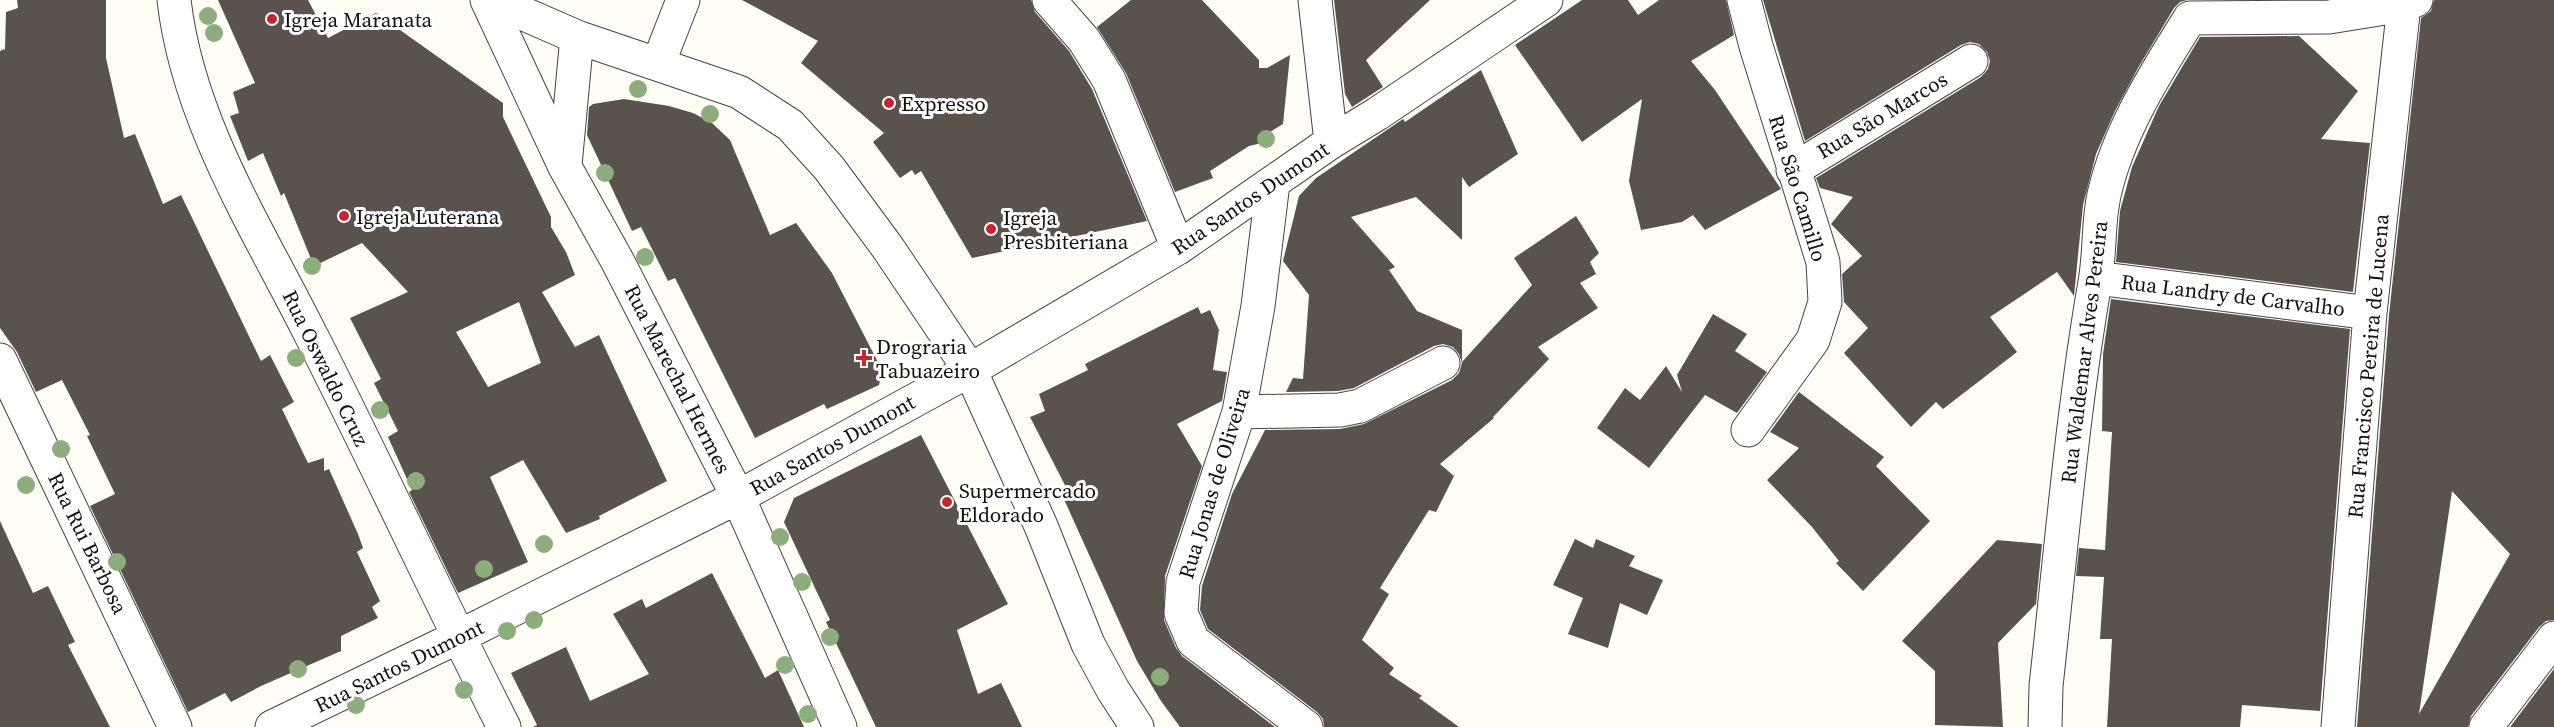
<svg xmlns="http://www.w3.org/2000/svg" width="2554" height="727" font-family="'Source Serif 4',serif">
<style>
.building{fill:#5a524d;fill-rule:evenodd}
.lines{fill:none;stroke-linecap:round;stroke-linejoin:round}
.minor-casing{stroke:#444;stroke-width:35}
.minor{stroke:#fff;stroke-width:33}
.tree{fill:#8dad7f}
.poi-dot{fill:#c4262e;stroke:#fff;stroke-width:2}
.labels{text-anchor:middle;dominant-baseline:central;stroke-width:6;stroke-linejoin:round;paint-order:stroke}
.poi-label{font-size:21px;fill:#111;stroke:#fff;text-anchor:start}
.street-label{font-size:21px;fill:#111;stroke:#fff}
</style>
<rect width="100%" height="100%" fill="#fffdf5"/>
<!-- building -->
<path class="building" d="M17,0H106V58L124,138L135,134L163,204L181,195L261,361L270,355L294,402L282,409L308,463L324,458V471L329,469L358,534L363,548L357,552L380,601L372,607L378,618L341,636V651L261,686L231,702L225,693L188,712L90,506L115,494L87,436L90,435L62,380L36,392L17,352L0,328V51L5,49L6,12L18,8Z
M218,0H308L328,38L376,13L503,103V117L551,217V227L566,252L575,275L542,292L575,347L599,335L667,481L599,516L600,519L566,533L523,460L490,477L528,562L458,593L409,492L412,490L388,437L398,431L374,383L381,379L350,318L408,292L362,243L314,266L284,193L281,196L263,153L248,161L230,116L239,113L233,92L255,83ZM519,302L541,363L488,387L456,332Z
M742,0H1031L1035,12L1069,51L1092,89L1147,221L972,258L921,171L915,175L912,170L900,178L873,142L884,133L801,63L818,41Z
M1131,0H1202L1259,60V68H1267L1290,55L1283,124L1262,137V143L1249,146L1210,171L1213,178L1175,192L1126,73L1097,27Z
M1334,0H1430L1366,60L1383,87L1352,107L1345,94Z
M1582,0H1628L1638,15L1659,0H1726L1734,35L1691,61L1715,90L1781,189L1705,230L1693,215L1682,222L1641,230L1629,181L1642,99L1582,142L1515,45Z
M1763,0H2187L2180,2L2174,8L2138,68L2115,111L2096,154L2083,205L2074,296L2057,272L1990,317L2017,352L1943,409L1936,402L1911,427L1844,353L1868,328L1844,302L1842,274L1862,256L1831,224L1853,197L1820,188L1816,178L1981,77L1988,69L1990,61L1987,52L1979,44L1970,42L1961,45L1805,141Z
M2434,0H2554V620L2546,621L2539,627L2471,716L2468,727H2357L2389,315L2421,18L2431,11ZM2452,491L2510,554L2419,714Z
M2299,36L2358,91L2321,139L2370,143L2353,292L2116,262L2120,211L2132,167L2159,106L2200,37Z
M1481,70L1518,154L1469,187L1462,177V240L1416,197L1351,217L1395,267L1389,270L1417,311L1462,330V362L1532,285L1514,258L1576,216L1599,253L1590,262L1596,274L1580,283L1598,308L1538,347L1549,359L1493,417L1494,418L1440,464L1454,476L1436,512L1429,510L1380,588L1389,594L1362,640L1394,668L1389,674L1422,696L1419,698L1459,727H1324L1323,719L1317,712L1208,629L1200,610L1202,586L1232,494L1265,430L1340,429L1364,424L1452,380L1459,373L1462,363L1459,354L1453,347L1443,344L1434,346L1354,388L1338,391L1286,392L1293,378L1303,379L1309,295L1283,261L1299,196L1316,178L1403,119L1405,122Z
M624,99L669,106L693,113L712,123L730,140L770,235L796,223L832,273L882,370L879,385L827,409L824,404L755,438L675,278L668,281L641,227L632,231L587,135L589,107L593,104Z
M2111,299L2350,329L2320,711L2242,705L2240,727H2107L2112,639H2100L2104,577L2076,576L2079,548L2105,550L2112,432L2102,431L2103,354Z
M1198,307L1201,314L1210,310L1219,330L1213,370L1227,372L1222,401L1177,424L1202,466L1165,576L1164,620L1176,648L1182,656L1275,727H1180L1161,701L1137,661L1063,497L1069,493L1030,417L1045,411L1039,394L1088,370L1085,364Z
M1713,314L1747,334L1735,351L1767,372L1737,413L1705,395L1649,468L1597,428L1625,388L1640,400L1666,366L1682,392L1677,375Z
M1799,392L1884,457L1876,466L1930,521L1863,591L1836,563L1839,561L1812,527L1767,480L1799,448L1770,432Z
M921,435L1008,604L957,630L978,694L1001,683L1022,727H876L826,622L830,620L784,522L794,498Z
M0,521L33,593L48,586L75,642L68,645L110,727H0Z
M1575,539L1593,548L1596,539L1635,556L1629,566L1663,580L1647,615L1620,603L1608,648L1568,634L1583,598L1553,585Z
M1997,540L2042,544L2036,604L1998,643L2003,727L1935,725V671L1902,641Z
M712,573L765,678L778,670L804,727H533L537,725L511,673L566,647L590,701L649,674L613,614L642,599L646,608Z
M2554,669V727H2510Z"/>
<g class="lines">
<defs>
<path id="minor" d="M174,0C188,122 258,229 312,337C378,466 438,598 504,727
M487,0L565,167L618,262L738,497L840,727
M492,0L577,37L739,92L790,125L829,168L888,248L970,370L1041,526L1088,644L1113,690L1137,727
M1049,0L1084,40L1109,80L1178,248
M1315,0L1331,142
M1744,0L1756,46L1823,262L1825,302L1813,340L1748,430
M2190,18L2329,17L2404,5L2416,0
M658,64L683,0
M565,165L577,37
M1793,170L1971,61
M1273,183L1258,306L1239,412L1183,582L1181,613L1193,641L1306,727
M2096,278L2370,313
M0,360L175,727
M1239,412L1340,410L1360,406L1443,363
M272,727L458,637L738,497L970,370L1178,248L1331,142L1377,114L1546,0
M2045,727L2046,686C2061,551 2072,415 2095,282C2101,248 2097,217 2107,183C2123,124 2158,69 2190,18
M2338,727L2370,313L2404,5
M2486,727L2554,638"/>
</defs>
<!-- minor casing -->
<use href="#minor" class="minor-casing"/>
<!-- minor -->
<use href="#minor" class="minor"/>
</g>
<!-- trees -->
<g class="tree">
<circle cx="208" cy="16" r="9"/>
<circle cx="214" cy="33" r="9"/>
<circle cx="638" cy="89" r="9"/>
<circle cx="710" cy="114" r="9"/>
<circle cx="1266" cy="139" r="9"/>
<circle cx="605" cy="173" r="9"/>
<circle cx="645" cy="257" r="9"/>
<circle cx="312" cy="266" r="9"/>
<circle cx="296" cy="358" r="9"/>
<circle cx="380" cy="410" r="9"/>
<circle cx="61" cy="449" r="9"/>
<circle cx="416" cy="481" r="9"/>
<circle cx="26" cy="485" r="9"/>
<circle cx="780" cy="537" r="9"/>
<circle cx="544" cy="544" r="9"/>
<circle cx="117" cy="562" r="9"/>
<circle cx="484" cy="569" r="9"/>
<circle cx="802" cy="582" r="9"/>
<circle cx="534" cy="620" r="9"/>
<circle cx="507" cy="631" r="9"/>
<circle cx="830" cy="637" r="9"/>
<circle cx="785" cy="665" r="9"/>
<circle cx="298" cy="669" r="9"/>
<circle cx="1160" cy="677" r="9"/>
<circle cx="464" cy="690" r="9"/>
<circle cx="356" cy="705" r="9"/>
<circle cx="808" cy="714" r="9"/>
</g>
<!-- markers -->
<g class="poi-dot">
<circle cx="272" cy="19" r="6"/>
<circle cx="889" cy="103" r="6"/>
<circle cx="344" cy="216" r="6"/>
<circle cx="991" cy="229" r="6"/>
<path d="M861 349h6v6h6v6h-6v6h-6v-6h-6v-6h6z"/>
<circle cx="947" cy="502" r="6"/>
</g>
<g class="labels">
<!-- poi labels -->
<g class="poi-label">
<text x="284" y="19">Igreja Maranata</text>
<text x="901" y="103">Expresso</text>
<text x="356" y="216">Igreja Luterana</text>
<text x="1003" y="217">Igreja<tspan x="1003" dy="24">Presbiteriana</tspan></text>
<text x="876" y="346">Drograria<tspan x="876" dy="24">Tabuazeiro</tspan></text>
<text x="959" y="490">Supermercado<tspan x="959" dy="24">Eldorado</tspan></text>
</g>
<!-- street labels -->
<g class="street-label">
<text transform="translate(1882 115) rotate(-31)">Rua São Marcos</text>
<text transform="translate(1798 188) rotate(73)">Rua São Camillo</text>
<text transform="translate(1250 198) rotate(-34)">Rua Santos Dumont</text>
<text transform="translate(2233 295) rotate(7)">Rua Landry de Carvalho</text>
<text transform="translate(2084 352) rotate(-83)">Rua Waldemar Alves Pereira</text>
<text transform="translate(2368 366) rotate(-85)">Rua Francisco Pereira de Lucena</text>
<text transform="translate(326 368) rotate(64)">Rua Oswaldo Cruz</text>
<text transform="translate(678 379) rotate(63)">Rua Marechal Hermes</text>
<text transform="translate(832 445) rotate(-29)">Rua Santos Dumont</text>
<text transform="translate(1214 483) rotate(-73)">Rua Jonas de Oliveira</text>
<text transform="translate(88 543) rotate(64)">Rua Rui Barbosa</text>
<text transform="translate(399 666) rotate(-26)">Rua Santos Dumont</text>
</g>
</g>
</svg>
